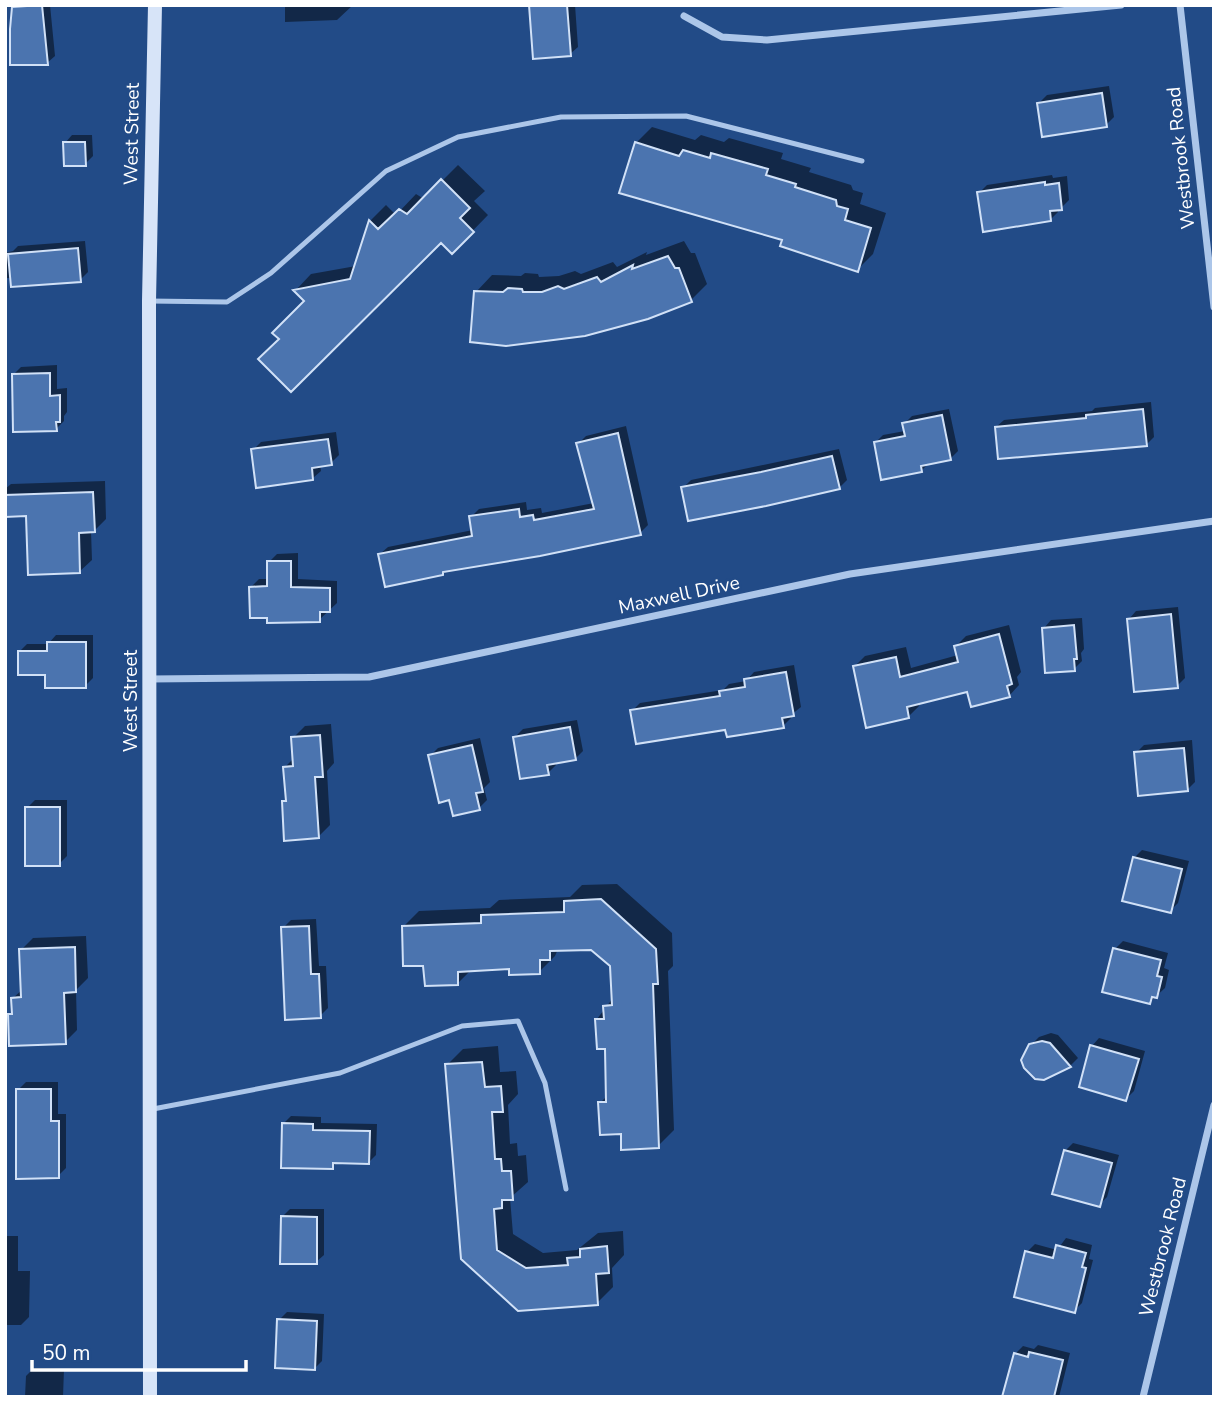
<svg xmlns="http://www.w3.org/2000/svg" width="1219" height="1402" font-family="'Nunito Sans',sans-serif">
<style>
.shadow{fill:#0007}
.building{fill:#4b74af;stroke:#d1e1f7;stroke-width:2}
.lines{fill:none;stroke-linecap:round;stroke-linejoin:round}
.lane{stroke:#acc6e9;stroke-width:5}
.street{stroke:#acc6e9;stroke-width:7}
.secondary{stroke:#d7e4f8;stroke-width:14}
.labels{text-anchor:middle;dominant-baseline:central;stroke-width:5;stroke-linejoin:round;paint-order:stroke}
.street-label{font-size:19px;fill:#fff;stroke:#224b87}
</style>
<rect width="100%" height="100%" fill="#224b87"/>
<!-- shadow -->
<path class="shadow" d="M16,5H50L55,56L47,63L14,8Z
M285,5H353L337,20L285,22Z
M531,5H575L578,47L570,54Z
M1109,86L1114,117L1106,125L1039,103L1047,95Z
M652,127L695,140L701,135L724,142L729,138L783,153L781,159L811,168L809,172L851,185L853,190L863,193L860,204L886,213L873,254L857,270L784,239L636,143Z
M72,135H92L93,156L85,164L65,143Z
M458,165L485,191L474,201L488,215L452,252L441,241L281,339L307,301L296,290L311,274L356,266L370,221L386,205L396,215L416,194L424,199Z
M1052,175L1053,178L1067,176L1069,200L1061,208H1058V212L1050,220L979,193L987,185Z
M85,241L88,272L80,280L5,278V253L13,251L18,246Z
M684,241L691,253H695L707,284L691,300L476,292L492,275L521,276L525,273L538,274L539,277L559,276L575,271L581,274L613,262L617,267L647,252L646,255Z
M57,365V389L67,388V412L64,416V421L56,429L13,375L21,367Z
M1151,402L1154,437L1146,445L996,427L1004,420L1092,411L1095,408Z
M949,409L958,451L950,459L929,463L922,470L875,443L883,435L905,431L904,424L912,416Z
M626,426L648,525L640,533L447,570L443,574L380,554L388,547L473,530L471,517L479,509L526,502L527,510L541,508L542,513L594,503L578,444L586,436Z
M336,432L339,455L331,463L320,465L321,471L313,478L253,450L261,442Z
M839,449L847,480L839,488H683L691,480Z
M105,481L106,519L94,531H91L92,560L79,572L28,515H5V489L11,484Z
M298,553V579L337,581V603L319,620L251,587L259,579H269V562L277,554Z
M1178,607L1185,678L1177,686L1129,619L1136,611Z
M1082,618L1084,649L1081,653L1082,661L1074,669L1044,628L1051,620Z
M1009,625L1021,672L1017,677L1019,685L1009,696L968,690L918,703L919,706L908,717L855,666L865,656L906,647L911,668L958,655L956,646L966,636Z
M56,635H93V678L85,686L19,652L27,644H48Z
M794,665L801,707L791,715V718L783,726L727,728L632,711L640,703L723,690L729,684L746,681L754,672Z
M577,720L583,751L575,759L555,762L556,765L548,773L515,737L523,729Z
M331,724L334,763L327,771L330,825L318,837L283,802L287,798L285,767L294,758L293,738L305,726Z
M480,738L490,782L484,788L487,800L479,808L450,798L430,756L438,748Z
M1192,740L1195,782L1187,790L1136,753L1144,745Z
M35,800H67V856L59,864L27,808Z
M1142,850L1189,861L1178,903L1170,911L1134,858Z
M617,884L672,933L673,966L668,971L674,1130L658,1146L622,1132L600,1103L608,1095L607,1047L597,1019L613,998L612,965L591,948L558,949L555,956L539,972L510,967L472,969L458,983L425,964L403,927L419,911L490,908L499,900L570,897L582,885Z
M316,919L319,966H326L328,1008L320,1016L283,928L291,920Z
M86,936L88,978L76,990L77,1030L65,1042L10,1015L13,1012V998L23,989L21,950L33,938Z
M1123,941L1168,953L1164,968L1169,970L1165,988L1150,1002L1115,949Z
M1051,1033L1058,1035L1078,1058L1070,1066L1031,1045L1039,1037Z
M1099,1038L1145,1051L1134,1091L1126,1099L1092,1046Z
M498,1046L500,1072L516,1071L518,1094L508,1105L510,1144L517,1143L518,1156L526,1155L528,1182L510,1198L513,1234L543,1253L577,1250L598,1233L623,1231L624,1255L612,1268L613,1287L597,1303L463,1258L447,1065L463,1049Z
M26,1082H58V1114H66V1168L58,1176L18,1090Z
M291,1116L321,1117V1123L377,1124L376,1155L368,1163L338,1162L332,1167L283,1124Z
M1073,1143L1119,1155L1107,1197L1099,1205L1065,1151Z
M290,1209H324V1255L316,1262L282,1217Z
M5,1236H18V1271H30L29,1317L21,1325H5Z
M1066,1238L1092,1245L1089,1259L1093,1260L1082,1303L1074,1311L1027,1252L1035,1244L1057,1250Z
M287,1312L324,1314L322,1361L314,1369L279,1320Z
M1038,1345L1070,1353L1059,1397H1004L1015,1354L1023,1346L1034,1349Z
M34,1368L64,1369L63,1397H25L26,1376Z"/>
<!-- building -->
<path class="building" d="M42,5L48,65H10V29L12,7Z
M529,5H567L571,56L533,59Z
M1102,93L1107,127L1042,137L1037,103Z
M63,142H85L86,166H64Z
M635,142L679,156L683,150L710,158L711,153L768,169L766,175L796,184L795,187L836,200L837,206L848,209L845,220L871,228L858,272L780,246L782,240L619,193Z
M441,179L470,208L460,218L474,232L452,254L441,243L291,392L258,359L279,339L272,333L304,301L293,290L350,279L369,220L378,229L399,209L407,214Z
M1045,182V185L1059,183L1062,210L1050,211L1051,221L983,232L977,192Z
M78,248L81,282L11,287L8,254Z
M668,256L675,268H679L692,302L648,319L585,336L506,346L470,342L474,291L503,292L508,288L522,289L523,292H542L558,286L564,289L597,277L601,282L633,265L632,269Z
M50,373V396L60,395V422H56L57,431L13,432L12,374Z
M1143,409L1147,446L998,459L995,427L1086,418V415Z
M942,415L951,460L921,466L922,472L881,480L874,442L905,436L902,423Z
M618,433L641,535L540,556L443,572V575L385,587L378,554L472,536L469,516L519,509L520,517L533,515L534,520L594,509L576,443Z
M328,439L332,465L312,468L313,480L256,488L251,449Z
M832,456L840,489L766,506L688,521L681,487L761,472Z
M93,492L95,532L79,533L80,573L28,575L26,516L5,517V495Z
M267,561H291V587L330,588V612H320V622L267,623V618H250L249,587L267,586Z
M1171,614L1178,688L1134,692L1127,619Z
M1074,625L1077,659H1074L1075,671L1045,673L1042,628Z
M999,634L1012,684L1007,686L1010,697L971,707L967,692L907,707L909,718L866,728L853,666L896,657L900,677L958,662L954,646Z
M47,642H86V688H45V675H18V651H47Z
M786,672L794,716L782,718L784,728L727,737L725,730L636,744L630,710L720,696L719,691L745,687L744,679Z
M570,727L576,760L547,765L549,775L520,779L513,737Z
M320,735L323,777H315L319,838L284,841L282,801H286L283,767L293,766L291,737Z
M472,745L483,792L476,793L480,810L453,816L449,800L439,803L428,755Z
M1184,748L1188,791L1138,796L1134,752Z
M25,807H60V866H25Z
M1133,857L1182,869L1171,913L1122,901Z
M601,899L656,949L658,984H653L659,1148L621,1150V1134L600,1135L598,1102H606L605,1049H597L595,1019H604L603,1006L612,1005L610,966L591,950L550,951V960H540V974L509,975V969L458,972V985L425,986L423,966H403L402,926L481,923V915L564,912V901Z
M309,926L311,974H319L321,1018L285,1020L281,927Z
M75,947L76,992L64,993L66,1044L9,1046L8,1014H12L11,998L21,997L19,949Z
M1113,948L1161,960L1157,976L1162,977L1157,998L1152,997L1150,1004L1102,992Z
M1042,1041L1050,1043L1071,1067L1044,1080L1035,1079L1024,1068L1021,1060L1029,1044Z
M1090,1045L1139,1059L1126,1101L1079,1087Z
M482,1062L485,1087L501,1086L503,1112H492L495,1159H501L502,1171H511L513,1200H502V1208L494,1209L497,1250L526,1268L568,1265L567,1258L580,1257V1249L607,1246L609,1273L596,1274L598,1305L518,1311L461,1259L445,1064Z
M16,1089H51V1121H59V1178L16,1179Z
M282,1123L313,1124V1130L370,1131L369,1164L333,1163V1169L281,1168Z
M1064,1150L1112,1163L1100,1207L1052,1194Z
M281,1216L317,1217V1264H280Z
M1056,1245L1086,1253L1082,1267L1086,1268L1075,1313L1014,1297L1025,1251L1053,1258Z
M277,1319L317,1321L315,1370L275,1368Z
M1029,1352L1063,1360L1054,1397H1002L1014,1353L1028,1357Z"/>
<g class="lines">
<!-- lane -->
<path class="lane" d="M149,301L227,302L271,273L386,171L458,137L561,117L686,116L862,161
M153,1109L340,1073L462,1026L518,1021L545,1083L566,1189"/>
<!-- street -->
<path class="street" d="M1180,5L1214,307
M684,16L722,37L767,40L1121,5
M150,679L369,677L850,574L1214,521
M1143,1397L1214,1105"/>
<!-- secondary -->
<path class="secondary" d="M150,1397L149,301L155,5"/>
</g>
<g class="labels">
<!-- street labels -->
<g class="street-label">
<text transform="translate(132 134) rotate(-89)">West Street</text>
<text transform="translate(1181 158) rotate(-96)">Westbrook Road</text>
<text transform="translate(679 595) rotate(-12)">Maxwell Drive</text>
<text transform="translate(131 701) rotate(-90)">West Street</text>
<text transform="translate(1163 1247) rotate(-76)">Westbrook Road</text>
</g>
</g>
<!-- border -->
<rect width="1219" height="1402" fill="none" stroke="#ffffff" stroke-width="14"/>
<!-- scale -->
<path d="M32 1360v10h214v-10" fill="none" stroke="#ffffff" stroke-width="3.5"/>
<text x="42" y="1360" font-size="21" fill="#ffffff" stroke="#224b87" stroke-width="5" paint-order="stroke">50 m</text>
</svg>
